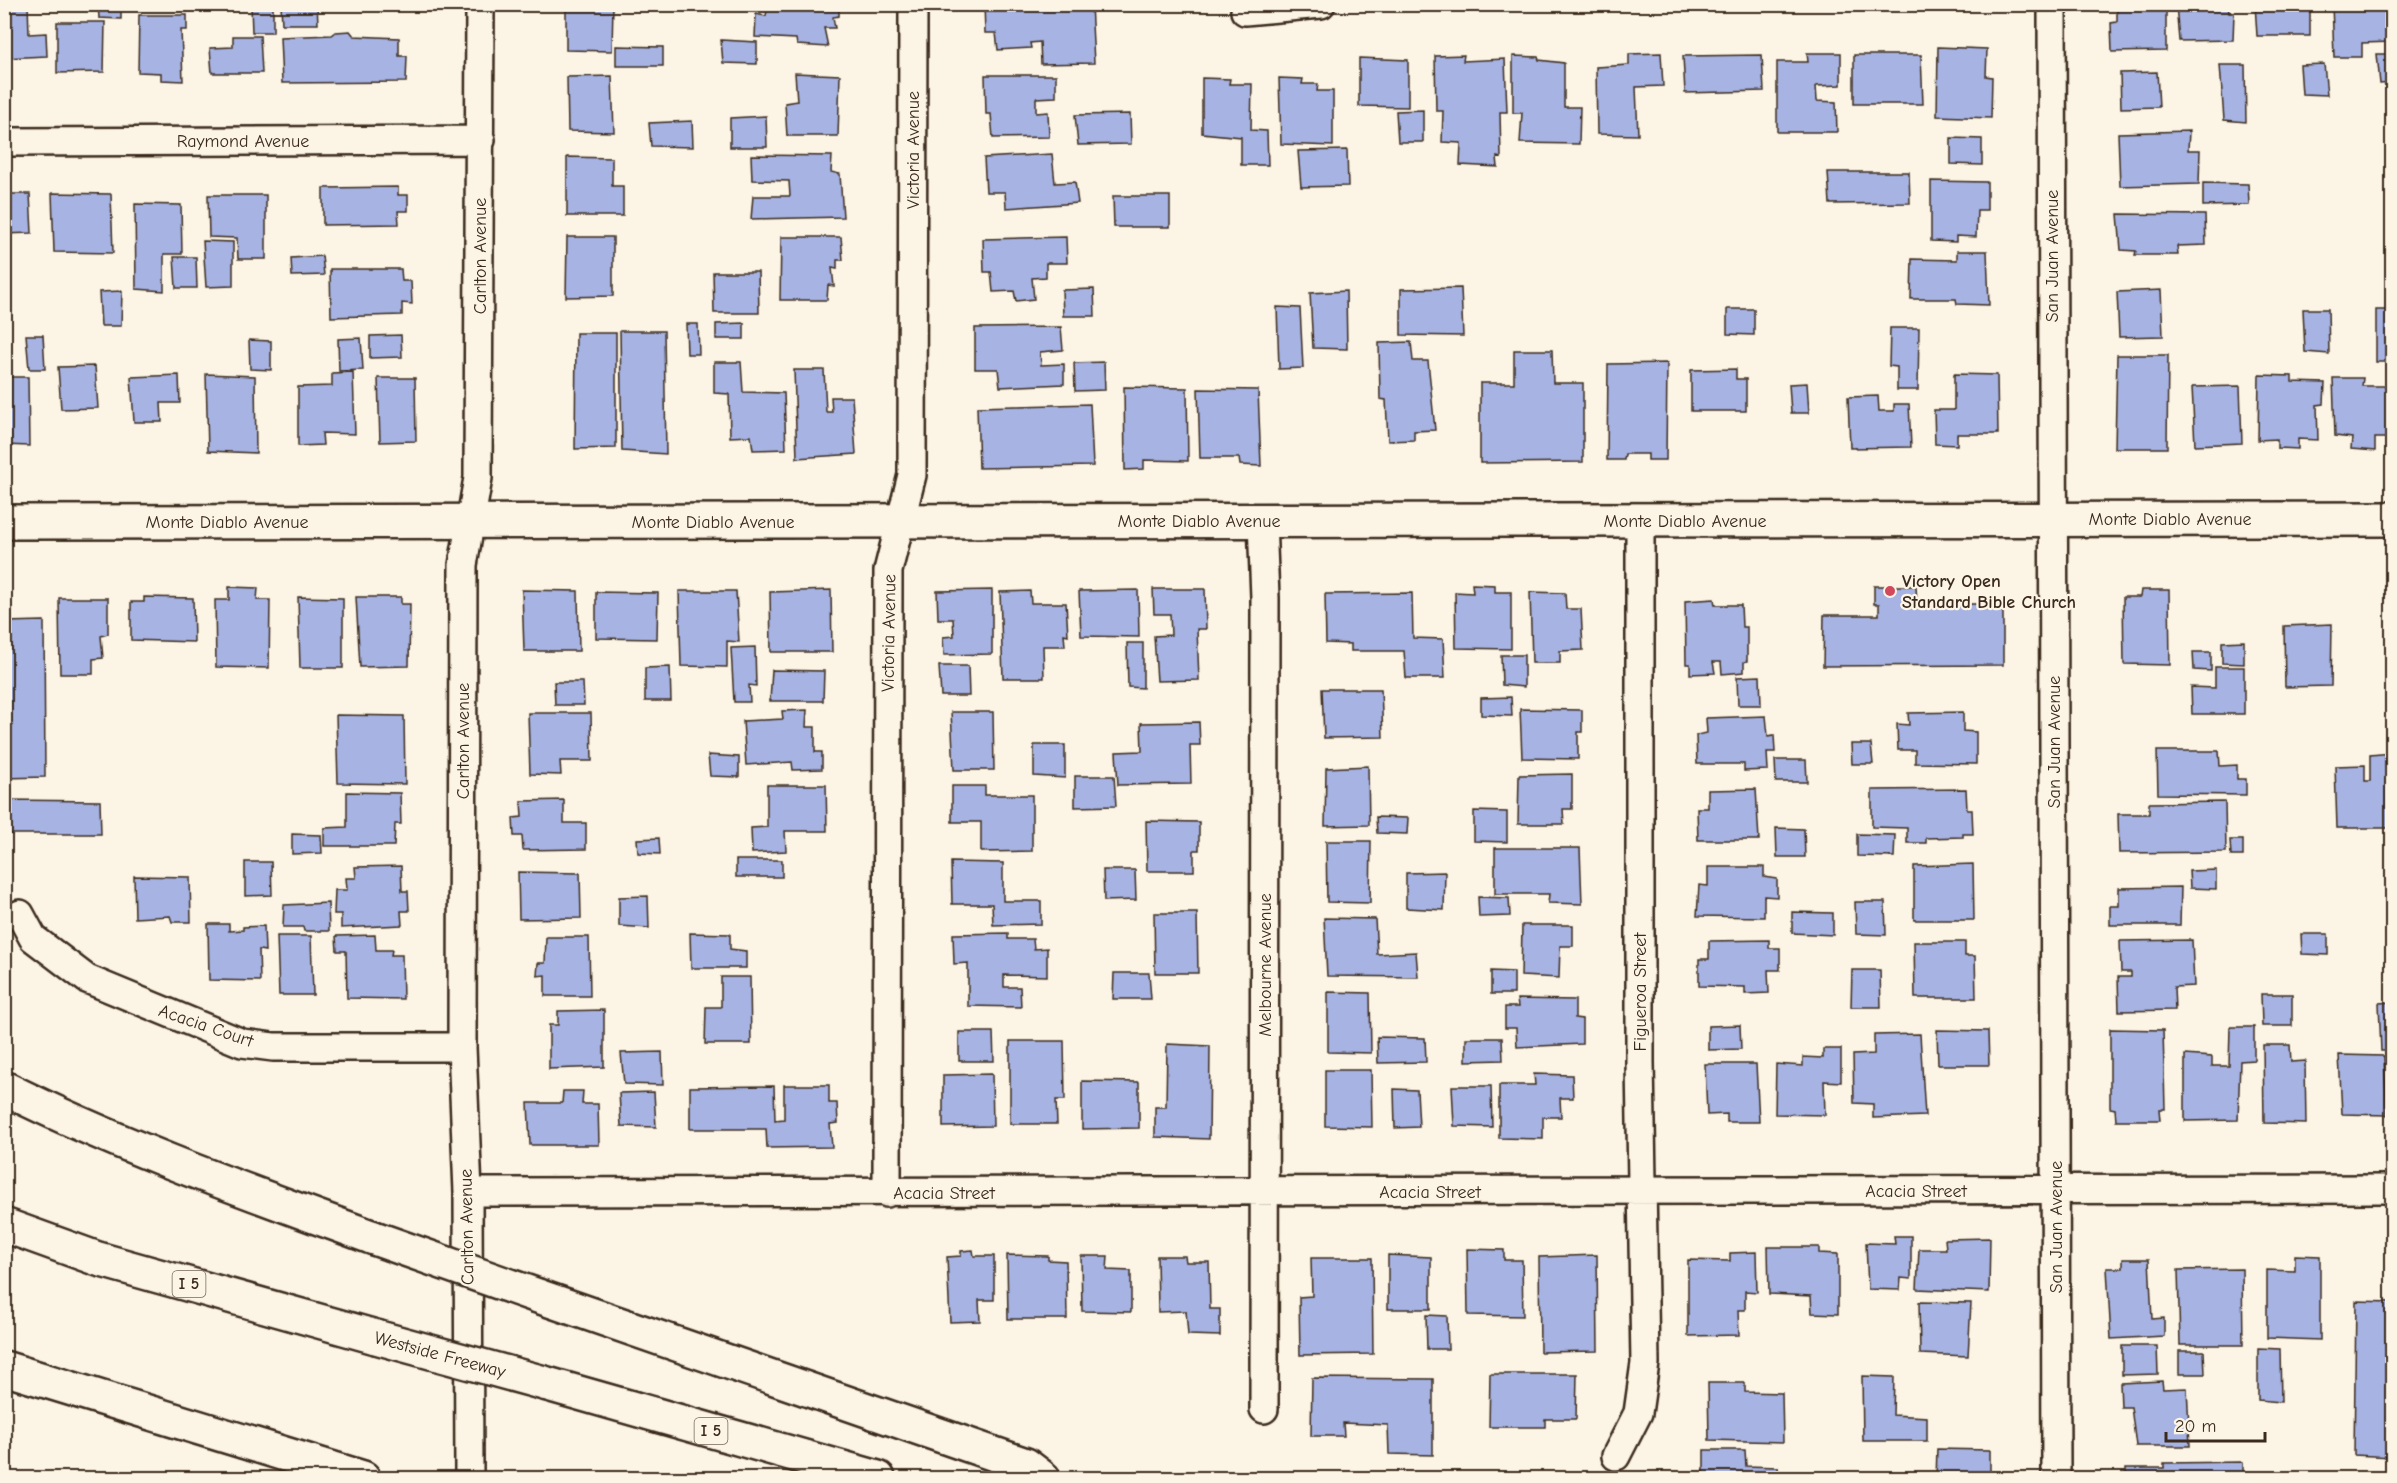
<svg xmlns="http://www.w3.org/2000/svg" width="2397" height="1483" font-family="'Comic Neue',sans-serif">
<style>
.building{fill:#a6b3e3;stroke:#3b2a1e;stroke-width:1.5}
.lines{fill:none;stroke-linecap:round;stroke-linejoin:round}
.minor-casing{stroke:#3b2a1e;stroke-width:32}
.tertiary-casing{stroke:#3b2a1e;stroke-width:38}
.motorway-casing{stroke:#3b2a1e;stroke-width:38}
.minor{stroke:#fcf5e5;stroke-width:27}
.tertiary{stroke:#fcf5e5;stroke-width:33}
.motorway{stroke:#fcf5e5;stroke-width:33}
.motorway-bridge-casing{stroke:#3b2a1e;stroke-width:38;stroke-linecap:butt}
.motorway-bridge{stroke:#fcf5e5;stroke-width:33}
.poi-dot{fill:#d1495b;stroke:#fcf5e5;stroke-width:2}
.labels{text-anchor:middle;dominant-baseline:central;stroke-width:4.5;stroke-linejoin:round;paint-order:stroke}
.shield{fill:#fcf5e5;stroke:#75675a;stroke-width:1.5}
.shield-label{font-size:16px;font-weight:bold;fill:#3b2a1e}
.street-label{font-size:18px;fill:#3b2a1e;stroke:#fcf5e5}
.poi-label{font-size:18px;font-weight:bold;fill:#3b2a1e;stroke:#fcf5e5;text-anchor:start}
</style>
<rect width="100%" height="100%" fill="#fcf5e5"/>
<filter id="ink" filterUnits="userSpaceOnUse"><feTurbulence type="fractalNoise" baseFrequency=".0167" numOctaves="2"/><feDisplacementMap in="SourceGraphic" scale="12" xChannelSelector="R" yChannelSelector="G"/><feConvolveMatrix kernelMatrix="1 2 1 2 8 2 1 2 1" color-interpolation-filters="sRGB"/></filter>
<g filter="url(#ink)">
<!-- building -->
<path class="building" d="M4,4H28L29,34L46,33L47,56L4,58Z
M98,4H121V19L99,18Z
M281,4H317L318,24H282Z
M566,4H613L612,51L566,50Z
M768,4H839V16L833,17L835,28H824L828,47L797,45L796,39L755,37L756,14L766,16Z
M984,4H1091L1094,63L1041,64L1040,42L1030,43L1031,48L998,50L996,33H985Z
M2117,4H2166V51L2112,52L2111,23L2117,22Z
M2176,4H2228L2229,13H2234L2233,40L2179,41Z
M2255,4H2305V7L2310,8V36H2257Z
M2332,4H2392V42L2362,43V57H2334Z
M251,6H273V32H252Z
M139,15H187V30H181L183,81L161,80V73L138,72Z
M57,22H105L104,72L57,73Z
M350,31L354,36L399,38V56H407L406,82L282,83L280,37L332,35L336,32Z
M233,36H260L262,73H212L210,48L233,47Z
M721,40L757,42V64L723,63Z
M616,46L663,47V66H616Z
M1938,47L1987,49L1986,76L1992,77L1991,118L1937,116Z
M1661,53L1663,86L1636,87L1638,135L1597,134L1596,67L1629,65V54Z
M1807,53H1841V85L1816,86L1817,101L1836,102L1837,132H1777V62H1808Z
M2377,54H2392V83L2380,84Z
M1464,55L1463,61L1505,59L1507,112H1500L1501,158L1497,157L1498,167L1460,165L1461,143L1442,142L1443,111H1436L1435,56Z
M1762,55L1764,91L1685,93L1683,56Z
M1854,55H1921L1923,104H1854Z
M1513,56L1538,57L1539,60L1564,63V107H1580L1579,144L1520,143L1522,113H1513Z
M1359,58L1408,60V107L1359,106Z
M2324,64L2327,95L2302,94L2300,65Z
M2220,65H2245L2246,122L2224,120Z
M2157,72L2159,107L2121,108L2120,73Z
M795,73L840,75L838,136H787L785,103L797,101Z
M985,75H1056V97L1036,98V113L1048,112L1049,137L993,138L991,114H986Z
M612,76L614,132L568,131L567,77Z
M1202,78L1230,79L1229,84H1252L1251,130L1267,131L1268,165H1241V137L1202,133Z
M1279,78L1303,79L1302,84H1318L1317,91H1333V146L1281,144Z
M1423,110V142H1398L1396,111Z
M1130,114L1131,144L1078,145L1075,115Z
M766,116L767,147H730V118Z
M692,121L693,147L651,146L649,123Z
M2189,131L2188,150H2200L2199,184L2120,186L2118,133Z
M1951,138L1982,139V165L1951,164Z
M1347,150L1348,186L1301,187L1298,151Z
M1052,154L1055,183L1075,182L1078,203L1006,208L1005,192H986L984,158Z
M751,155L832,156L831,172L840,174L843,217L751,219L753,196H790L789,181L752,180Z
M567,157L612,158V186H623V216H567Z
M1828,172H1909L1910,203L1830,204Z
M1931,181L1987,182V210H1977L1976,237L1956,236V242L1931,241Z
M2203,183L2248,184L2249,205L2203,206Z
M4,187H10L11,194H30L32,233L4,234Z
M398,187V195H408V211H398L399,224L323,225V188Z
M52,193L111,194L113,253L54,252Z
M208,195H266V259H238L237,238L209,237Z
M1113,196H1170V227H1114Z
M135,204L181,205L182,254H164V291L136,289Z
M2118,214L2205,215L2206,245L2177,246L2178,255H2135L2136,251L2121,250Z
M567,237H613V296L566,297Z
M781,237H841L843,260H837V269L832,268L834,286L828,285L827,300H780Z
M1066,237L1067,263H1046V277L1032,278L1034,299L1016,301L1014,291L993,292L991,272H984L983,239Z
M203,241L233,242V286L206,287Z
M1957,251H1987L1989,305L1957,304L1956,299H1911L1912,259L1957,260Z
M322,256L324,275L292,276L291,258Z
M174,257H196L197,288H176Z
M330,269H401L402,281H411L412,304L402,303V315L331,317Z
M713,272H758L759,313H714Z
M1461,288L1463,336L1401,335V289Z
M1094,289L1095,316H1063L1062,290Z
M2161,290L2163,336L2119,337L2117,292Z
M122,291L121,326H101L99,292Z
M1346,291L1347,349L1313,348L1310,293Z
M1277,307L1300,308L1303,368L1279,369Z
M1727,309H1754V335L1727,334Z
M2303,309H2328L2329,354L2305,352Z
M2376,310H2392V362H2376Z
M744,323V339H716V324Z
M686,324H698L699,354H687Z
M1061,327L1063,350L1040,352L1041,365L1064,364V384L1000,387L998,369H975V328Z
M1890,328H1919L1918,390H1897V367L1889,366Z
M620,331H664L666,454L622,451Z
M576,333H616V448L575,449Z
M26,335H43L45,369H29Z
M401,335L402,357L370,358V336Z
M361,338L363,370L339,371L338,339Z
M249,340L271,341V370L250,369Z
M1411,342L1413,361H1428L1435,430L1414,431V440L1388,441L1386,400L1380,399L1379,343Z
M1514,350H1552L1553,383H1583V462L1480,463V383H1514Z
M2117,355H2168L2167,448H2115Z
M714,362H741L743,392L784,393L786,449L753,450L751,436L730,437L729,394L714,393Z
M1104,362L1105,390L1075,391L1074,363Z
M1667,363L1666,460H1648V454H1625L1624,460H1607L1608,364Z
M95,366L98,408L61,409L58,367Z
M1736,369V379H1746V411H1691V370Z
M794,370H824L826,412H832L831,397H852L856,454L797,458Z
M353,372L355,434L322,433L323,445L298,446V387L332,386V373Z
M206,374L255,376L256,453L208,451Z
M1954,374L1997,375L1998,434H1957V445L1935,444L1934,410H1954Z
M179,375L180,403H161L162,422H134L131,377Z
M2259,375L2292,376V382L2325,383L2324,404L2317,405L2318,440L2298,439V449L2277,448V439L2258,440Z
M4,377H28L29,446L4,445Z
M378,378H415L416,441L380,442Z
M2333,378H2363L2362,386H2392V438H2375V451L2351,449L2352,438L2335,436Z
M1807,383L1809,413H1791L1789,384Z
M2240,386L2242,443L2195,445L2192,387Z
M1124,387L1187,388L1188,461L1144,460V469L1125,470Z
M1198,389L1258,390L1261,466L1240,465L1239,458H1200Z
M1878,396L1879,411H1894V404H1909L1911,447L1850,448L1848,397Z
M1090,404L1093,466L979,468L977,407Z
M1472,584L1495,585V592H1511V649L1456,648L1455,592L1473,593Z
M1874,586H1916L1917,604H2003V665L1823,666L1824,615H1879V604H1874Z
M229,587L258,588L257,600H270L269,668L216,667L215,600H229Z
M1153,589H1205L1206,629H1197L1199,680L1157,681L1154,636L1171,635L1170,614H1154Z
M522,590L578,591L579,651H524Z
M831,590L832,652H771L770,592Z
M992,590V654L944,655L943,637L954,636L953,619H938L937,591Z
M1138,590L1139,637L1081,636L1079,591Z
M2141,590H2169L2170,665L2124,664L2123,597H2140Z
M679,591H736L739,642L727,641V667L681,666Z
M1030,591L1031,603H1066L1068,635L1064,634L1065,646H1043L1044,678H1003L1000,592Z
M596,592L658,593L657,639L596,638Z
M1530,592L1565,593L1566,609H1581L1583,650L1560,651V663H1532Z
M1412,593L1413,638L1443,639L1445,678H1406L1404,651H1351V644L1326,643L1325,594Z
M144,597L193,598L194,642L131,640V602H144Z
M298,597L343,598V668H300Z
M356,597H401V604H410L409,666L360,667Z
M59,598H108V634L101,636L103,658L93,659V674H60Z
M1714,599L1715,605H1741L1742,627H1747V661L1744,662V672L1722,674L1721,662H1713L1715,673L1690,674V664H1686L1685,601Z
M44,621L45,777L4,778V622Z
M2332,624L2331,686L2285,687L2284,626Z
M2244,641V664L2222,663V642Z
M1127,643H1143V688L1128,687Z
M755,647L756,686L749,685L750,702H734L731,648Z
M2193,652H2211V671L2194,670Z
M1501,655H1524V687L1502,685Z
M939,666H968L969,696H941Z
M670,667L671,701H645V668Z
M2215,667H2244V714H2192L2191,687L2215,688Z
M772,670L824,671L823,701H770Z
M1760,676L1761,705H1738L1737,677Z
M554,682H583L584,705H555Z
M1322,689H1381L1383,737L1324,738Z
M1511,697L1512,716L1481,715V698Z
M1520,709L1582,710V732H1578V759L1522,758Z
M807,710L806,727H815V752H822V769L793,770L792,762L746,765L743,721L783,719L782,711Z
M951,712H993L994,770H954Z
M1963,712V731L1976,732V764L1915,763V750H1898L1897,724L1909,725L1908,713Z
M528,713H591L592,761H560L561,775L530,774Z
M336,715L404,716L405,784L338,783Z
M1766,716L1768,736L1774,735L1775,752H1767L1768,770L1744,771V764H1697L1696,735L1707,733L1706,718Z
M1199,722L1200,745H1190L1191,784L1118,785L1116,752L1142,751L1141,723Z
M1851,744H1871L1873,764H1852Z
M1034,745H1065V778L1034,776Z
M2157,751H2219L2220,766L2237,765V779H2246V795L2158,794Z
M2392,753V828H2337L2335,766L2365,765V781H2370V755Z
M708,755L739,757V777L710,776Z
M1775,760H1806L1807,782H1776Z
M1368,766L1369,825L1325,826L1326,768Z
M1572,774V809H1563L1564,824H1518L1519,775Z
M1075,776H1114L1116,806L1075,807Z
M767,785H826L827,831H785L786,851L752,853L751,828L767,827Z
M952,786H985V795H1032V851L981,852V822H952Z
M1756,789L1759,840H1698L1697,808H1708V790Z
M1966,789L1967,810H1972L1973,834H1963V837L1926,838V843H1907V828L1872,827V790Z
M347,792L400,793L401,824H395L394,846H324V828L347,827Z
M4,800L100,801L101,834H4Z
M564,800V823H586V849L523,850L522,836H514L513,818L522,817L521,801Z
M2225,802L2226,852L2119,853L2118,814H2149V803Z
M1474,811L1507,812V842L1474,841Z
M1376,817L1408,818L1407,834L1377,833Z
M1146,821L1199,822V850H1194V871H1147Z
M1776,828L1804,829L1805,857H1777Z
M292,834L321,835L322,853L292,854Z
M1857,834L1895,835L1894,857L1857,856Z
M659,838L660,854L638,853L637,839Z
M2230,840H2243V856H2231Z
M1326,841H1371L1370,903L1327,902Z
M1495,848H1580L1582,904L1548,903L1549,894H1495Z
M736,860H782V877H736Z
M245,862H271L272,895L245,896Z
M951,862L1003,863V901H1041V924L993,925L992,904H952Z
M1973,864L1974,920H1914V866Z
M401,866L402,891H408L409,911H401L402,925L341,928V914H334L335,890H347L346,878H356L355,867Z
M1708,867H1764V877L1777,879V897L1764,896V917L1697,916L1699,885L1708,886Z
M1103,870H1135L1136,900L1104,901Z
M2216,870V889L2190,888L2189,871Z
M518,872L580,873L581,918L519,919Z
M1445,872L1444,910L1406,908V873Z
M134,876L190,877L191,922H172L170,916L135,918Z
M2181,887L2180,925H2110V906H2119V888Z
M648,896L649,928L619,926V897Z
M1478,897L1509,898L1510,916L1479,917Z
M1855,902H1885L1886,935L1856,934Z
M328,903L329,931H304L303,927H283L284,905Z
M1792,912L1833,913V935L1792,933Z
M1154,913H1197L1198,973H1155Z
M1324,918L1375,919L1377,954L1416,952L1418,977L1327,976Z
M208,924H229V931L243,930V927L264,926L265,951L259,950L260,981L209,980Z
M1522,925H1573V946H1560L1559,978L1521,976Z
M690,933L730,934V949L746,951V968H691Z
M1008,933V939H1033L1034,949L1047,948V976L1004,975V987H1020L1021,1007L968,1006V963L954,964L953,934Z
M2301,934H2328V955L2302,954Z
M375,935L376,950H392L391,955H402L403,999L347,998L346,951H337L336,936Z
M277,936H311L313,995H279Z
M546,937H589L590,996H545V975L537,976L538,963H545Z
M1769,940V948H1780V970H1768L1769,993L1745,994V987L1699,986V959H1709V941Z
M2192,940L2194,986L2174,987L2175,1010L2119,1011L2118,977H2131V972H2121L2120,941Z
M1914,942H1965V956H1975L1976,998H1915Z
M1852,970H1880L1881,1007H1851Z
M1491,971L1514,972V994H1491Z
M1114,973H1149L1151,999H1113Z
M721,977H750L751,1044H705L706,1007H721Z
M1328,992L1370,993L1371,1053L1328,1052Z
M2261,994H2292V1026H2262Z
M1517,999L1575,1000V1018L1582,1019V1044L1517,1047L1516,1028H1505V1007H1518Z
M2392,1002V1051H2381L2379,1003Z
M604,1010V1067L549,1069V1025H558V1011Z
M1740,1025L1741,1049L1708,1050V1026Z
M2230,1027H2254V1060L2240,1061L2238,1120L2185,1121V1055L2212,1057V1066H2229Z
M2110,1029L2163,1030L2165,1109H2159L2160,1120H2116L2115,1109L2110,1108Z
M1937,1030L1988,1031L1989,1065H1938Z
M959,1032H993L994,1061H959Z
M1920,1034L1925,1116L1873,1118V1104L1854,1103L1853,1055L1874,1054V1035Z
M1377,1037L1425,1038L1426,1062L1378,1063Z
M1466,1038H1502L1503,1060L1466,1061Z
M1010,1041H1064L1065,1100H1056L1057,1124H1010Z
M1167,1044L1210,1046L1209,1139L1155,1137V1107H1166Z
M2263,1045H2290L2291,1062L2305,1061L2306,1124L2264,1123Z
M1823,1049H1841V1082L1824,1081L1825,1115L1775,1114L1776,1064L1803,1066V1057L1823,1058Z
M662,1052L663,1085L624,1084L621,1053Z
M2339,1055L2384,1056L2387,1115L2342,1114Z
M1705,1064H1756L1759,1122H1727V1114L1707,1115Z
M1325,1070H1371L1372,1127L1325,1126Z
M992,1074L993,1126L943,1127V1075Z
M1534,1074L1572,1075L1573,1098H1560L1561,1117H1543V1139L1499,1138V1085H1535Z
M1082,1081L1139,1082V1128L1082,1129Z
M784,1085H829V1103H837L838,1123L830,1124L832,1147L767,1148L766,1129H690V1087L774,1086L775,1120L784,1119Z
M1452,1086H1491L1492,1127L1454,1126Z
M1394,1089L1417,1090L1419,1127L1395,1128Z
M563,1091H583L582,1104H598L599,1145H530L528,1103H562Z
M654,1092L656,1127L621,1126L619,1093Z
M1894,1236H1911V1279L1901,1278L1900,1290L1868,1289L1866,1243L1895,1244Z
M1990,1238L1989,1292L1917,1289L1919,1249H1946L1945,1239Z
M1768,1247H1819V1253L1838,1254V1314L1812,1313L1811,1296L1769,1294Z
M1467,1249L1504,1250V1260H1522L1523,1316L1468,1315Z
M973,1250L974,1256H994V1300H979L980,1321L950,1322L947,1257L961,1256V1251Z
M1756,1252L1757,1292L1745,1291V1310H1738L1739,1335L1688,1336V1260L1730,1261V1253Z
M1007,1255L1048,1256V1260L1066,1261L1067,1319H1008Z
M1388,1255L1431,1257V1309H1388Z
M1597,1255L1598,1351L1540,1352L1539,1257Z
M2295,1255L2320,1256V1340L2267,1338V1270L2295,1271Z
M1081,1256H1108L1107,1270L1131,1271V1312L1082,1311Z
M1157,1256H1185L1186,1262H1209L1210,1309H1220V1336L1188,1335L1186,1311L1158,1312Z
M1311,1258H1372L1373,1354L1300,1355L1299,1297L1312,1296Z
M2123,1259H2149L2152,1319L2164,1318V1336L2111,1339L2107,1268H2123Z
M2242,1269L2243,1345H2180L2178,1270Z
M2356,1301L2392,1302V1457L2354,1455Z
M1919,1302L1971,1303L1968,1356L1920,1354Z
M1426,1315L1447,1316L1448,1349H1427Z
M2122,1346H2157L2158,1374L2122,1375Z
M2258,1348L2280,1349L2281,1402L2258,1400Z
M2179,1351H2204L2205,1374H2179Z
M1490,1374H1577L1576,1419H1545V1427H1489Z
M1862,1376L1894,1377L1893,1415L1927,1417V1441H1863Z
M1312,1378L1433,1379V1455L1389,1454L1388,1425L1343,1423L1344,1436H1311Z
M2162,1381L2163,1389L2187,1388L2190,1446H2136L2131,1407H2121L2120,1383Z
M1708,1383H1745V1392L1782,1393L1783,1442L1709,1440Z
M1937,1449L1990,1450V1478H1936Z
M1704,1450H1745L1746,1466L1778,1467L1779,1478L1704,1476Z
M2243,1462V1478H2126V1468H2164V1463Z"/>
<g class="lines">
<defs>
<path id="minor" d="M2052,4L2056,1478
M1245,11L1321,4
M4,142L481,140
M1262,521L1265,598L1264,1409
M20,914L33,938L87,979L242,1043L273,1047H462
M468,1192L2392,1189
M887,1193L888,571L912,475L913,4
M1616,1456L1638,1413L1645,1363L1640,1062V521
M469,1478L468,1192L462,1047L463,565L478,478L480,4"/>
<path id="tertiary" d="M4,522L2392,519"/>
<path id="motorway" d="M4,1088C124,1148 249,1192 374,1238
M4,1225L98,1259L376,1337
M538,1296L1026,1465L1043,1478
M4,1368L363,1478
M544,1383L878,1478"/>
</defs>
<!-- minor casing -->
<use href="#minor" class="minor-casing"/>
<!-- tertiary casing -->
<use href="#tertiary" class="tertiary-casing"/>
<!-- motorway casing -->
<use href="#motorway" class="motorway-casing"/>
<!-- minor -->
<use href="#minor" class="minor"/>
<!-- tertiary -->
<use href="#tertiary" class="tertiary"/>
<!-- motorway -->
<use href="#motorway" class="motorway"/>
<defs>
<path id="motorway-bridge" d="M374,1238L538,1296
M376,1337L544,1383"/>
</defs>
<!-- motorway-bridge casing -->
<use href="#motorway-bridge" class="motorway-bridge-casing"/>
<!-- motorway-bridge -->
<use href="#motorway-bridge" class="motorway-bridge"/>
</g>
</g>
<!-- markers -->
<circle class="poi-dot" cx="1890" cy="591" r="6"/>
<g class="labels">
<!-- shield labels -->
<g class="shield">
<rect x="172.5" y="1271" width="33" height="26" rx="4.5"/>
<rect x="694.5" y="1418" width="33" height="26" rx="4.5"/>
</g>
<g class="shield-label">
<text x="189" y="1284">I 5</text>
<text x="711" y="1431">I 5</text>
</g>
<!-- street labels -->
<g class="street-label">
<text x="243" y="141">Raymond Avenue</text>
<text transform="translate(913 150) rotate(-90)">Victoria Avenue</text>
<text transform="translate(480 256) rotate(-90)">Carlton Avenue</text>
<text transform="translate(2052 256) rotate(-90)">San Juan Avenue</text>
<text x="2170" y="519">Monte Diablo Avenue</text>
<text x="1199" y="521">Monte Diablo Avenue</text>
<text x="1685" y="521">Monte Diablo Avenue</text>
<text x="227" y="522">Monte Diablo Avenue</text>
<text x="713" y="522">Monte Diablo Avenue</text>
<text transform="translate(889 633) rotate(-89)">Victoria Avenue</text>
<text transform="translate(463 741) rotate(-90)">Carlton Avenue</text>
<text transform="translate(2054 742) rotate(-90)">San Juan Avenue</text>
<text transform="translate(1265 965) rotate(-90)">Melbourne Avenue</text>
<text transform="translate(1640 992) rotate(-90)">Figueroa Street</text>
<text transform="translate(206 1026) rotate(19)">Acacia Court</text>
<text x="1916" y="1191">Acacia Street</text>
<text x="1430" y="1192">Acacia Street</text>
<text x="944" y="1193">Acacia Street</text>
<text transform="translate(467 1227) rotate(-91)">Carlton Avenue</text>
<text transform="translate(2056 1227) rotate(-90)">San Juan Avenue</text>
<text transform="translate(440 1355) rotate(15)">Westside Freeway</text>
</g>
<!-- poi labels -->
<g class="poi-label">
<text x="1902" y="581">Victory Open<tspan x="1902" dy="21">Standard Bible Church</tspan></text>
</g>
</g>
<!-- margin -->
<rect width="2397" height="1483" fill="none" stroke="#fcf5e5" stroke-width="24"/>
<rect x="12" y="12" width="2373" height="1459" fill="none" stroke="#3b2a1e" stroke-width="2" filter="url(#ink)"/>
<!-- scale -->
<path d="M2166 1432v9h99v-9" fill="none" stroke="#3b2a1e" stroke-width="3"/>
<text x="2175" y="1432" font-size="18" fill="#3b2a1e" stroke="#fcf5e5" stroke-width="4.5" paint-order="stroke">20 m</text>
</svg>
